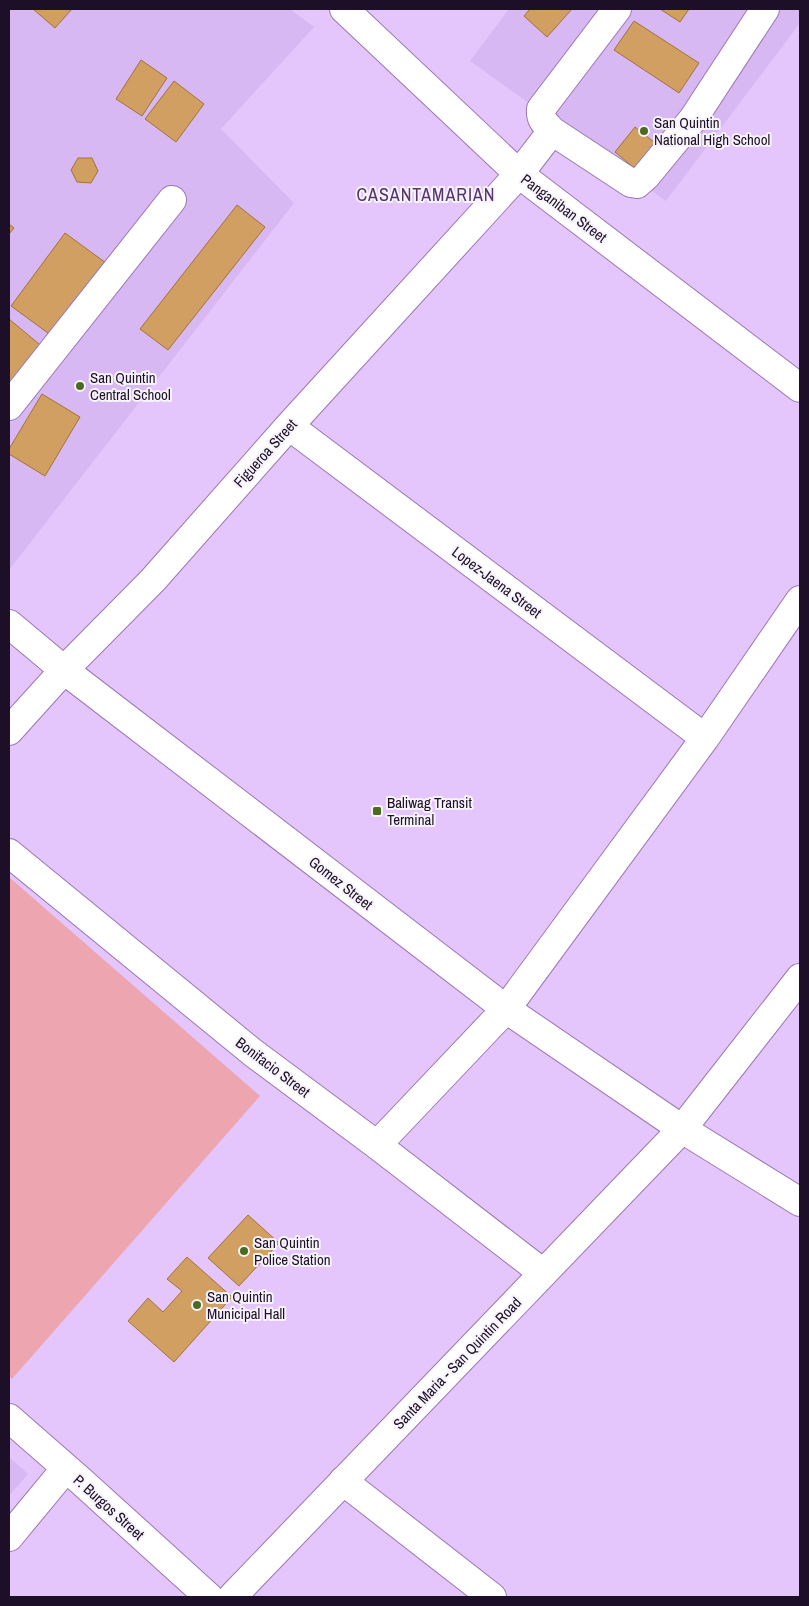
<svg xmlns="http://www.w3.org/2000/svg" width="809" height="1606" font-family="'Archivo Narrow',sans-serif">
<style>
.built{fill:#d8b8f2}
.park{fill:#eda5af}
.building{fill:#d29f62;stroke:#a37234}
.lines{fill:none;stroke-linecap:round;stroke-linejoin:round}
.minor-casing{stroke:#9b77b5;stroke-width:30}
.major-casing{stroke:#9b77b5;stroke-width:30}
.minor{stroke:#fff;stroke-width:28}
.major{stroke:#fff;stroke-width:28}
.poi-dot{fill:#4b6b22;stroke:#f7f3fa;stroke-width:2}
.labels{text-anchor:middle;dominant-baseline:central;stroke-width:4;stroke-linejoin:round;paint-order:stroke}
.poi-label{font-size:15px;fill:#1d0f27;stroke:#f7f3fa;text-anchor:start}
.street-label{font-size:15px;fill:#1d0f27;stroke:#f7f3fa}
.quarter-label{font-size:18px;letter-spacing:1px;fill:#56346d;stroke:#f7f3fa}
</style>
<rect width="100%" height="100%" fill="#e4c6fc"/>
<!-- built -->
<path class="built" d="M9,9H290L314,27L221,129L294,203L9,570Z
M509,9H800V23L666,201L470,61Z
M9,1457L28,1474L9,1496Z"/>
<!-- park -->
<path class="park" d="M9,877L260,1096L12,1379L9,1376Z"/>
<!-- building -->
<path class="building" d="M33,9H72L55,28Z
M530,9H572L547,37L524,16Z
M660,9H689L680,22Z
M634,21L699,63L679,93L614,50Z
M141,60L167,78L142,116L116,99Z
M174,81L204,104L176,142L145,119Z
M635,127L660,147L639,172L615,152Z
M78,158H92L98,171L91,183L77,182L71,170Z
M237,205L265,227L168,350L140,329Z
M9,224L14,228L9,234Z
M65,233L106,263L52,336L11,306Z
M9,319L45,349L9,394Z
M42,394L80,417L45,476L9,454V449Z
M248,1215L279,1243L239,1286L208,1258Z
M187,1257L232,1297L174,1362L128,1321L148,1298L163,1312L182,1291L167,1279Z"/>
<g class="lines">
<defs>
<path id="minor" d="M344,9L519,174L800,388
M617,9L541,109C540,120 545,123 552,131L631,183L637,184L646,176L693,119L765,9
M9,406L172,200
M289,426L705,738
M9,731L64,670L153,580L289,426L519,174L552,131
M9,853L252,1052L377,1145L543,1273
M682,1129L800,978
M377,1145L506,1009L705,738L800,600
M9,1418L81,1481L209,1597
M343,1481L492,1597
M9,1537L66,1468"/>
<path id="major" d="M9,624L64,670L506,1009L682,1129L800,1202
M232,1597L682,1129"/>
</defs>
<!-- minor casing -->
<use href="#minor" class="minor-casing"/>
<!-- major casing -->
<use href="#major" class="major-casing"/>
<!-- minor -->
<use href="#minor" class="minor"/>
<!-- major -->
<use href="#major" class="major"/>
</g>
<!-- markers -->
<g class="poi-dot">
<circle cx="644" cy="131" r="5"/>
<circle cx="80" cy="386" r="5"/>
<rect x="372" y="806" width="10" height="10" rx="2.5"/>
<circle cx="244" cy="1251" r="5"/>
<circle cx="197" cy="1305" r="5"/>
</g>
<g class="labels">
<!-- poi labels -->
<g class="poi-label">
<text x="654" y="122">San Quintin<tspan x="654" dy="17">National High School</tspan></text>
<text x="90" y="377">San Quintin<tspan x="90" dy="17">Central School</tspan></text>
<text x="387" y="802">Baliwag Transit<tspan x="387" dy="17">Terminal</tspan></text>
<text x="254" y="1242">San Quintin<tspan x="254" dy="17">Police Station</tspan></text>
<text x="207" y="1296">San Quintin<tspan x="207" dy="17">Municipal Hall</tspan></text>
</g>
<!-- street labels -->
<g class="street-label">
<text transform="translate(564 208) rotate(37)">Panganiban Street</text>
<text transform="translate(265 453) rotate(-48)">Figueroa Street</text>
<text transform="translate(497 582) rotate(37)">Lopez-Jaena Street</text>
<text transform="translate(341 883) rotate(38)">Gomez Street</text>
<text transform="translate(273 1067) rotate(37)">Bonifacio Street</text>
<text transform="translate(457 1363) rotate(-46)">Santa Maria - San Quintin Road</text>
<text transform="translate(109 1507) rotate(42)">P. Burgos Street</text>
</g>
<!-- quarter labels -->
<g class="quarter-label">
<text x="426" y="194">CASANTAMARIAN</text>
</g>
</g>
<!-- border -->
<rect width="809" height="1606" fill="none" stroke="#1d0f27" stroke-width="20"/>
</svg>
